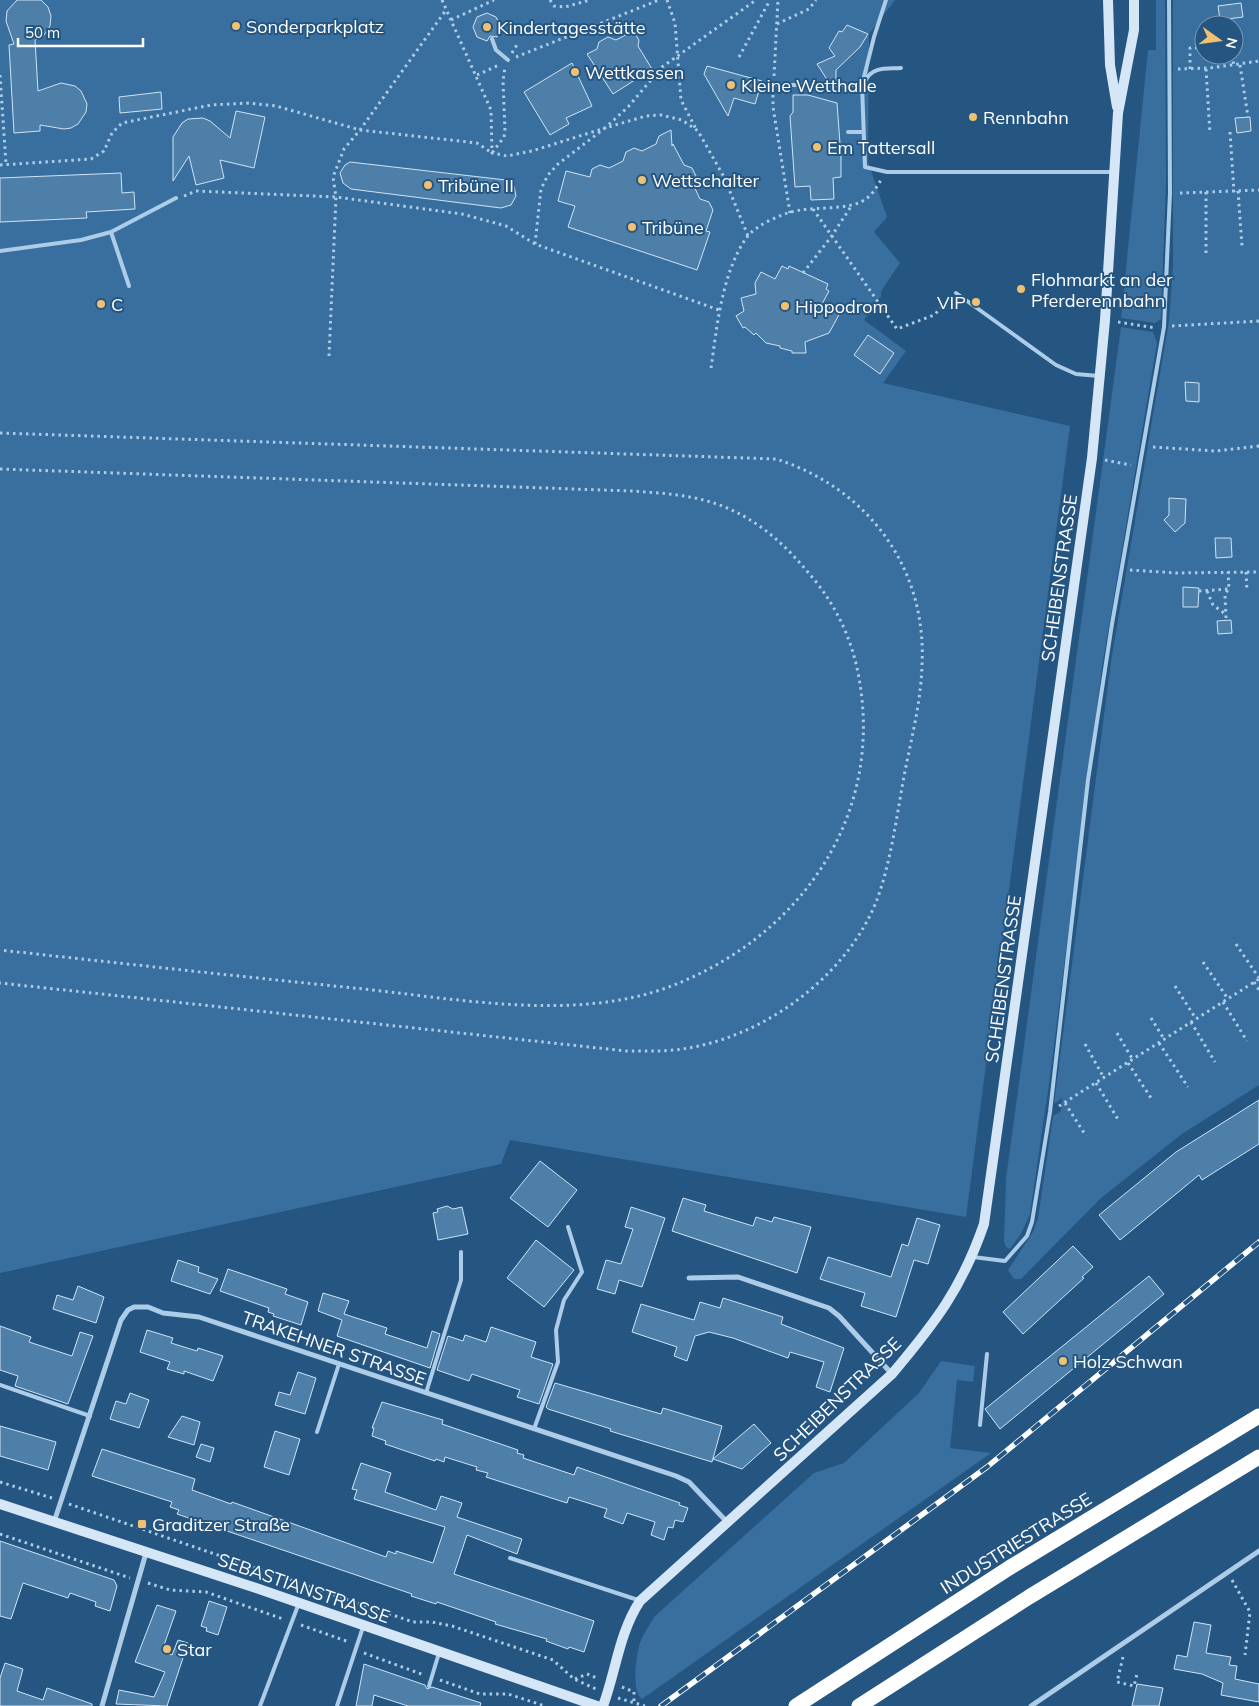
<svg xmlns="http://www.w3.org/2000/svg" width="1259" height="1706" font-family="Mulish,sans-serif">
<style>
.green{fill:#396f9e;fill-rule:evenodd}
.building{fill:#4d7fa9;stroke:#cfe4f5}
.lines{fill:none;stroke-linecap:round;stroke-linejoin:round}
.path{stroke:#accce7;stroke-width:3;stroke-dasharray:2.5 4;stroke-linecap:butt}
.lane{stroke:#accce7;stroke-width:4}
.street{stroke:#accce7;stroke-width:5}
.secondary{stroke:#d5e6f6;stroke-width:10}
.highway{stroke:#fff;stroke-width:15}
.rail-casing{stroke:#fff;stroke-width:5.5}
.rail{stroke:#255581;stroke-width:4;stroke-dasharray:11;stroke-linecap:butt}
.poi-dot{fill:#f1c070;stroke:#255581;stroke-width:2}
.labels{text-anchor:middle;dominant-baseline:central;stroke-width:4;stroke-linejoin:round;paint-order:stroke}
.poi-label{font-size:18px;fill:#fff;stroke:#255581;text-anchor:start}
.street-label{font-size:18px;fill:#fff;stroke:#255581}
</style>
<rect width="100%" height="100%" fill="#255581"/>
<!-- green -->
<path class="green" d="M0,0H895L869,34L868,162L887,217L874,232L900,263L881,291V297L870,305L872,309L864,320L906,351L883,383L1070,426L966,1217L510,1140L501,1164L0,1273Z
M1156,0H1165L1166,181L1161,319L1155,323L1121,318L1148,50H1156Z
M1173,0H1259V1085L1182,1134L1101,1198L1021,1279H1014L1008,1270L1033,1232L1038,1218L1053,1116L1061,1111L1062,1098L1054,1104L1111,661L1169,321L1173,265ZM1204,25H1234V55H1204Z
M1121,327L1153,332L1157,343L1102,667L1050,1077L1030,1214L1021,1234L1010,1249L1006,1247L1004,1241L1006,1179Z
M941,1361L975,1366L973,1382L957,1380L950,1448L991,1453L642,1699C631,1692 636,1655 640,1643C644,1633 649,1625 655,1616L814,1473L844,1463L919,1393Z"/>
<!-- building -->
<path class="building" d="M17,0H41L48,7L51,16L50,26L44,35L35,40L38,91L61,83L75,86L81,91L87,104L86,112L78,124L71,128L64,129L40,125V131L14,133L9,45L14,44L6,21L7,11Z
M1241,3L1243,17L1220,20L1218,6Z
M487,13L496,17L501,27L497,37L490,36L487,41L477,37L473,27L477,17Z
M847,25L868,34L860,47L836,70V81H828L817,64L835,56L829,48L839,31L842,32Z
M633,31L639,40L638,46L652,69L613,94L587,54L597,49L599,42L608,37L616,40Z
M572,63L592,106L566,118L569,124L550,135L524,92Z
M707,66L762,81L755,104L734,98L728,116L704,74Z
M161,92L162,109L120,113L119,97Z
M793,95H808L837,103L841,157V177L833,178L834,199L811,200L810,186L795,187L790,116L793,112Z
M236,111L265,117L254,168L220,160L224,178L196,185L189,156L173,181V137L182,123L188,119L203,118L210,121L230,138Z
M1250,117L1251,131L1237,133L1235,118Z
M671,130L672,146L673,144L684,165L692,168L696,176L693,184L700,199L709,202L713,210L706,231L710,232L697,270L568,227L575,206L558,201L566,171L590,177L592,169L600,165L609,168L623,161L626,152L634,148L642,151L656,144L659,136Z
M350,162L506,180L514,186L516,196L511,205L501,208L351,189L343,183L340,173L345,165Z
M121,173L122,193L134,192L135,209L86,212L87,218L0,222V178Z
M782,266L788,269L789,266L828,284L826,289L829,291L822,304L840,313L829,333L805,342L806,353H792V351L780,348V346L766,343L756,333L754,335L745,327L743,328L736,316L744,311L741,298L756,294L755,283L761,272L775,279Z
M868,335L894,353L880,374L854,355Z
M1185,382L1199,383V402L1186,401Z
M1169,498L1186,499L1185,523L1175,532L1164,520L1169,515Z
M1215,538H1231L1232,557L1216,558Z
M1183,587L1199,588L1198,607H1183Z
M1231,620L1232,633L1218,634L1217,621Z
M1259,1100V1144L1202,1180L1199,1175L1120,1240L1099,1215L1176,1152Z
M540,1161L577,1190L548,1227L510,1198Z
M683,1198L706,1205L704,1211L753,1226L756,1217L772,1222L774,1217L811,1227L797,1273L672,1231Z
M447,1206L453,1209L462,1207L468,1234L438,1240L433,1213L438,1212L437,1209Z
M631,1207L665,1218L642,1287L619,1280L615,1294L597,1289L606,1260L621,1264L633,1229L625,1227Z
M917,1218L940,1225L928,1264L914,1260L896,1317L861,1306L865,1293L820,1279L828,1257L891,1277L902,1244L908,1246Z
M536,1240L574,1270L544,1307L507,1278Z
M1073,1246L1093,1267L1082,1277L1084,1278L1023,1334L1003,1312Z
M178,1260L199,1267L198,1272L218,1279L210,1294L171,1281Z
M228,1269L287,1289L285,1294L308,1302L301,1325L273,1316L274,1314L268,1312L269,1308L220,1291Z
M1149,1276L1164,1294L1000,1429L985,1409Z
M78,1286L104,1297L96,1323L53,1309L57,1295L73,1300Z
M323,1293L349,1301L344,1314L387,1328L385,1334L427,1348L432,1331L440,1334L430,1368L337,1336L342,1320L318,1311Z
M723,1298L783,1317L781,1324L844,1348L830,1392L816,1387L824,1362L790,1352L788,1358L733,1338L709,1332L695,1336L687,1361L674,1356L677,1347L632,1332L641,1304L694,1320L700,1302L720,1308Z
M0,1326L31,1337L29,1342L72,1356L80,1332L93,1336L68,1404L15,1386L18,1376L0,1370Z
M491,1327L536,1342L531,1357L553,1364L539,1404L517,1397L520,1390L472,1374L469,1381L437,1370L448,1336L463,1341L465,1335L486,1342Z
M147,1330L173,1338L171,1343L197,1351L198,1348L223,1356L213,1381L184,1371V1374L167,1369L170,1362L140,1352Z
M298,1372L316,1378L305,1414L275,1405L279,1392L290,1395Z
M555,1383L661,1414L663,1408L722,1426L712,1462L610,1431L611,1429L548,1409L546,1407Z
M130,1393L149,1400L139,1428L110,1419L116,1401L126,1404Z
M382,1402L443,1420L442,1424L518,1450L517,1453L524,1455L523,1458L574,1475L577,1467L680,1503L679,1505L688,1508L683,1522L675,1520L673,1528L668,1527L664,1540L651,1535L655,1522L627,1513L623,1524L604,1517L607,1509L569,1497L567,1503L486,1477L488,1473L476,1470L477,1467L445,1457L444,1462L436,1459L435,1461L385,1444L386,1441L372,1436L374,1428H372Z
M182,1416L200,1422L194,1445L168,1437Z
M754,1424L771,1443L742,1469L713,1459Z
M0,1426L56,1442L48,1470L0,1456Z
M275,1431L300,1439L289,1475L264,1467Z
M201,1444L214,1448L210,1462L196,1457Z
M102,1449L195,1479L192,1490L231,1504L232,1502L386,1557L388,1551L396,1554V1551L433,1563L445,1527L354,1499L357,1490L352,1489L361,1463L391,1473L385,1492L436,1510L441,1496L462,1503L457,1517L522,1539L517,1554L467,1535L454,1574L594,1621L584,1652L569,1647L568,1649L546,1641L547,1639L495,1624L496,1622L437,1602L436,1604L411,1596L412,1594L406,1592L177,1514L179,1510L170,1507L172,1502L92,1476Z
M0,1541L114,1580L117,1586L110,1611L95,1606L96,1602L70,1593L68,1598L23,1583L11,1619L0,1616Z
M209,1601L227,1607L218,1635L206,1631L207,1628L201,1626Z
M157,1605L176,1611L162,1651L172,1655L178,1640L188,1643L167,1706L116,1704L119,1690L154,1697L165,1672L135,1662Z
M1194,1622L1211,1625L1206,1653L1231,1657L1229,1665L1237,1666L1235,1679L1259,1684V1702L1221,1695L1223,1683L1202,1674L1174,1669L1177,1655L1187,1657Z
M5,1663L23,1669L17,1691L43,1700L47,1688L92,1704V1706H0V1678Z
M364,1664L425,1685L427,1689L432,1687L481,1703L480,1706H408L374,1695L372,1706H356Z
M1137,1684L1163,1688L1159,1706H1132Z"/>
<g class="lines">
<!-- path -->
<path class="path" d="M442,0L491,110L492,153L507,156L532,151L605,128L628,107L662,67L756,0
M550,0L554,6L565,7L590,0
M667,0L675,23L681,100L696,129
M1228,19V25
M451,20L494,0
M777,24L809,9L816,0
M512,53L518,43
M1232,55L1234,66
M516,57L659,0
M739,57L770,0
M1240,65L1248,117
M1178,69L1210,68L1259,61
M1190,69V48H1204
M1206,69L1210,134
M0,75L6,164
M477,75L499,65
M774,76L778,0
M773,95V107L790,213
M1230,132L1234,192
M0,165L91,159L104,151L112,133L122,123L211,105L249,103L276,106L360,130L477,143L492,153L504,137L505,131L503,81L505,67
M1238,191L1242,246
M1206,192V253
M1180,193L1259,190
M184,196L196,191L336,197L462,214L506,226L535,244L719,310
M813,209L897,329L934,315L951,298
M535,244L541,189L548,175L558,164L605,128L646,116L661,115L682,120L698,131L724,177L748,236
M803,273L831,237L852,205
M1118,322L1156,328
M1172,326L1259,321
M329,356L336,197L333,177L344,149L360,130L446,10
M711,368C717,326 722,272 747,237C757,224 785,212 801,210C818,207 854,210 867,198C873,194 877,186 881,180
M0,433L776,459C868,488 927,568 922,665C921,701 912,736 905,771C897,813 892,857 878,897C850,973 768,1035 688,1048C668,1052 647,1051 626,1051L0,983
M1153,447L1215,451L1259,446
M1105,460L1131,465
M0,469L631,491C663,493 697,495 727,508C765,524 791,551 817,583C847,622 860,663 863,712C870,841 784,945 666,988C571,1022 453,998 354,988C236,976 118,963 0,950
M1130,570L1177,573L1259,572
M1246,572L1247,591
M1199,591L1229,589L1228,572
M1207,591L1213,605L1224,613
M1226,618L1225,596L1228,589
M1236,944L1259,978
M1203,962L1228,999
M1254,982L1259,990
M1175,986L1196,1019
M1223,1002L1247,1041
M1151,1018L1164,1039
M1191,1022L1215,1062
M1117,1033L1133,1060
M1159,1043L1188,1087
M1085,1044L1104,1078
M1128,1063L1153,1101
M1096,1083L1119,1121
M1065,1103L1086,1136
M1059,1106L1259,979
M0,1482L52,1498
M69,1504L413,1622H432L452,1626L553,1660L574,1679L596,1689
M0,1534L130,1578
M1232,1580L1250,1612L1245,1655
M148,1583L170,1590L206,1592L283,1619
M301,1625L349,1642
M364,1653L424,1675
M1123,1657L1117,1682L1134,1686L1137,1674
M575,1679L587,1674L599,1679
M440,1680L480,1694H508L545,1706
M622,1687L634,1692V1702
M618,1698L645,1706"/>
<!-- lane -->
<path class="lane" d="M492,39L496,50L508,60
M865,81C873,66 886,69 901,68
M774,85H862L865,167L887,172H1113
M862,85L874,37L886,0
M848,132H864
M111,232L129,286
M0,251L81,240L111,232L176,198
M956,293L1056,365L1076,374L1099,376
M973,1257L1005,1261L1027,1236L1032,1222L1050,1112L1088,780L1112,624L1164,327L1170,193L1169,0
M0,1385L90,1416
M426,1393L461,1280V1252
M980,1425L987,1354
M534,1429L558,1362L556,1330L564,1300L582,1272L568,1227
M317,1432L339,1364
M510,1558L638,1600
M429,1686L439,1653
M260,1706L299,1603
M337,1706L363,1627"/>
<!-- street -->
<path class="street" d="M689,1278L738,1277L829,1308L839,1316L892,1374
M54,1522L121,1320L128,1310L134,1307H148L163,1313L199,1317L676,1476L689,1482L728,1523
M102,1706L146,1553
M1031,1706L1259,1551"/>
<!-- secondary -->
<path class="secondary" d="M1108,0L1110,65L1117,107
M0,1504L259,1589L597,1706
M603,1706C616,1671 619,1633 640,1601L892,1374C935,1323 962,1288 984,1224L1092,458L1105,320L1118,113L1134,30V0"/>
<!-- highway -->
<path class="highway" d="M796,1706L1009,1568L1259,1416
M859,1706L1029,1597L1259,1457"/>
<defs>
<path id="rail" d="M661,1706L987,1467L1259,1242"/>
</defs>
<!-- rail casing -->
<use href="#rail" class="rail-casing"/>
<!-- rail -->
<use href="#rail" class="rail"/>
</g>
<!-- markers -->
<g class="poi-dot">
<circle cx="236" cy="26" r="5"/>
<circle cx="487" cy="27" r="5"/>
<circle cx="575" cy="72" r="5"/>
<circle cx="731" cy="85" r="5"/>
<circle cx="973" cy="117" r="5"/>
<circle cx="817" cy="147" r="5"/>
<circle cx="642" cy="180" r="5"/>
<circle cx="428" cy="185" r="5"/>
<circle cx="632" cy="227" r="5"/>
<circle cx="1021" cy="289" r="5"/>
<circle cx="976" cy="302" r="5"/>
<circle cx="101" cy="304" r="5"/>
<circle cx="785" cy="306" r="5"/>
<circle cx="1063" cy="1361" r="5"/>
<rect x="137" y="1519" width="10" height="10" rx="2.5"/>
<circle cx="167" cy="1649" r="5"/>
</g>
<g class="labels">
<!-- poi labels -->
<g class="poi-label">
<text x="246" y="26">Sonderparkplatz</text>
<text x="497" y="27">Kindertagesstätte</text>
<text x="585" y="72">Wettkassen</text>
<text x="741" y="85">Kleine Wetthalle</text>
<text x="983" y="117">Rennbahn</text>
<text x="827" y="147">Em Tattersall</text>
<text x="652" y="180">Wettschalter</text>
<text x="438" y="185">Tribüne II</text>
<text x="642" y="227">Tribüne</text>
<text x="1031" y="279">Flohmarkt an der<tspan x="1031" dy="21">Pferderennbahn</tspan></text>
<text x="966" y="302" text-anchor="end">VIP</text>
<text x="111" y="304">C</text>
<text x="795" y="306">Hippodrom</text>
<text x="1073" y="1361">Holz Schwan</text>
<text x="152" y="1524">Graditzer Straße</text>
<text x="177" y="1649">Star</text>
</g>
<!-- street labels -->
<g class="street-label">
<text transform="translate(1059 578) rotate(-82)">SCHEIBENSTRASSE</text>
<text transform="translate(1003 979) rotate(-82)">SCHEIBENSTRASSE</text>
<text transform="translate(334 1348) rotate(19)">TRAKEHNER STRASSE</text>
<text transform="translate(837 1399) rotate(-44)">SCHEIBENSTRASSE</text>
<text transform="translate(1016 1543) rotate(-32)">INDUSTRIESTRASSE</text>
<text transform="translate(304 1588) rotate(19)">SEBASTIANSTRASSE</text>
</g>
</g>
<!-- north arrow -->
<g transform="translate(1219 40) rotate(104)"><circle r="24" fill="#255581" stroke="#7c99b3"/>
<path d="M0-4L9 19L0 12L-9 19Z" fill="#f1c070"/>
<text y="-8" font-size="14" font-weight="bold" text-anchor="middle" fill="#ffffff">N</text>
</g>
<!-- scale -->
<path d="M18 38v8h125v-8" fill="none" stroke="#ffffff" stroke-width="2.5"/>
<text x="25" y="38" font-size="15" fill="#ffffff" stroke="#255581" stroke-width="4" paint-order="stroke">50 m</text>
</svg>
